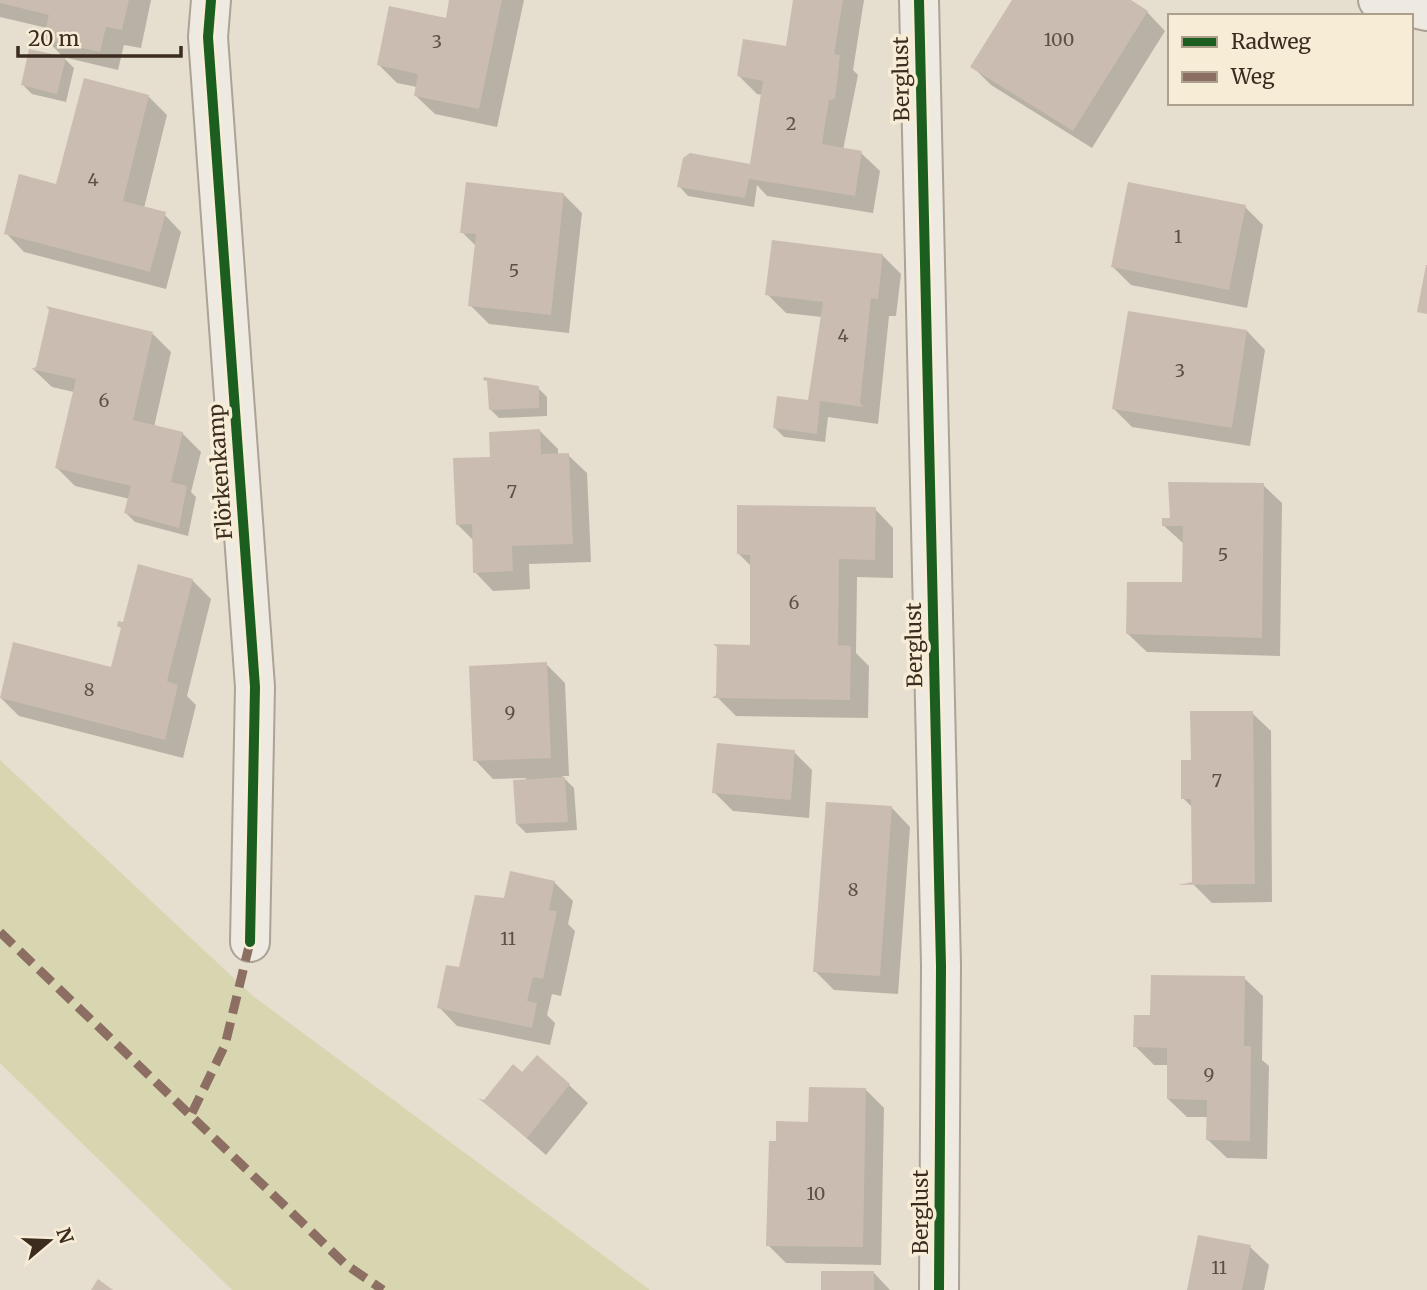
<svg xmlns="http://www.w3.org/2000/svg" width="1427" height="1290" font-family="Merriweather,serif">
<style>
.green{fill:#d8d6b1}
.shadow{fill:#0003}
.building{fill:#cabcb0}
.lines{fill:none;stroke-linecap:round;stroke-linejoin:round}
.minor-casing{stroke:#aca397;stroke-width:42}
.minor{stroke:#eee9e1;stroke-width:38}
.quiet{stroke:#8d6e63;stroke-width:9;stroke-dasharray:18 9;stroke-linecap:butt}
.cycleway-casing{stroke:#f7ecd5;stroke-width:15}
.cycleway{stroke:#1b5e20;stroke-width:10}
.labels{text-anchor:middle;dominant-baseline:central;stroke-width:7;stroke-linejoin:round;paint-order:stroke}
.number-label{font-size:18px;fill:#604f43}
.street-label{font-size:21px;fill:#3c2b1f;stroke:#f7ecd5}
</style>
<rect width="100%" height="100%" fill="#e6decf"/>
<!-- green -->
<path class="green" d="M0,760L253,996L650,1290H232L0,1063Z"/>
<!-- shadow -->
<path class="shadow" d="M0,0H151L141,48L124,45L118,70L63,57L45,38L47,28L0,17Z
M451,0H524L497,127L435,114L416,96L417,87L397,83L378,64L447,20Z
M794,0H864L853,70L858,75L843,150L861,153L880,171L873,213L767,196L757,185L754,207L688,196L679,186L751,166L763,95L757,94L738,75L787,48Z
M1014,0H1128L1147,12L1165,31L1092,148L991,85L972,66Z
M65,59L74,68L66,102L32,94L23,85Z
M85,80L149,97L167,115L144,208L163,213L181,232L166,289L24,252L6,233L58,186Z
M563,194L582,213L569,333L489,324L470,305L477,247L462,232Z
M1245,207L1263,225L1247,308L1131,285L1113,267Z
M882,255L901,274L896,316H889L878,424L828,417L825,442L784,437L775,428L813,402L822,317L786,313L767,294Z
M1247,331L1265,350L1250,446L1132,427L1114,409Z
M153,334L171,352L154,427L182,433L201,452L191,492L196,497L188,536L135,522L126,513L130,499L75,486L56,467L74,392L52,387L34,370Z
M538,388L547,397V416L499,418L490,409Z
M540,431L558,449V455H568L587,473L591,562L529,564L530,589L493,591L475,572L474,541L457,524L492,459Z
M1263,485L1282,503L1280,656L1147,652L1128,634L1184,584V544L1163,525Z
M875,509L893,528V578L857,577L856,653L869,666L868,718L736,716L718,698L751,646L752,567L738,553Z
M192,580L211,599L187,696L196,705L183,758L19,716L1,698L112,669L124,624Z
M546,664L565,683L569,776H562L574,788L577,830L526,833L517,824L526,778L493,779L475,760Z
M1252,713L1271,731L1272,902L1212,903L1193,884V808L1183,798L1192,761Z
M794,752L812,770L809,818L733,811L714,792Z
M892,808L910,827L898,994L834,990L815,971Z
M554,882L573,901L568,924L575,931L561,996L552,994L547,1015L555,1023L550,1045L457,1026L439,1007L505,900Z
M1244,978L1263,996L1262,1060L1269,1066L1267,1159L1227,1158L1208,1140L1209,1117H1187L1168,1099L1169,1065H1154L1135,1046L1152,1017Z
M569,1085L588,1103L546,1155L485,1102Z
M865,1089L884,1108L881,1265L786,1263L768,1245L778,1143Z
M1250,1247L1269,1265L1264,1290H1189Z
M874,1273L890,1290H823Z"/>
<!-- building -->
<path class="building" d="M0,0H129L122,30L106,27L100,52L43,39L49,15L0,3Z
M449,0H502L479,109L414,96L418,74L377,65L389,6L446,18Z
M793,0H843L834,54L840,55L835,99L829,100L822,144L862,151L855,196L749,179L745,198L677,187L683,158L690,153L750,164L763,81L737,76L743,39L786,46Z
M1012,0H1131L1148,11L1073,131L970,67Z
M29,49L66,57L57,94L21,85Z
M84,78L149,95L123,201L166,212L150,272L4,234L19,174L56,184Z
M466,182L564,193L551,315L468,306L476,234L460,233Z
M1128,182L1246,205L1229,290L1111,267Z
M772,240L883,254L878,299L871,298L860,403L864,407L820,401L817,434L773,428L777,396L808,400L823,302L765,295Z
M1426,265H1427V314L1417,312Z
M46,306L153,332L133,420L183,432L171,482L187,486L179,528L124,513L131,486L55,468L76,379L31,369L36,367L49,310Z
M1128,311L1247,330L1232,428L1112,409Z
M484,377L539,386V408L489,410L487,381L483,380Z
M540,429L541,454L569,453L573,544L512,546L513,571L473,573L472,524L456,525L453,458L490,457L489,432Z
M1168,482L1264,483L1262,638L1126,634L1127,582H1182L1183,526H1162V518H1170Z
M737,505L876,507L875,560L839,559L838,645L851,646L850,700L712,698L716,695L717,647L713,644L750,645V555L737,554Z
M138,564L193,579L167,681L178,685L165,740L0,698L13,642L111,667L121,628L117,626L118,621L123,622Z
M547,662L551,758L473,761L469,666Z
M1190,711H1253L1255,884L1178,885L1192,882L1191,799H1181V760H1191Z
M717,743L795,750L791,800L712,793Z
M565,777L568,822L516,824L513,780Z
M826,802L892,806L880,976L813,972Z
M510,871L555,881L549,910L557,911L543,979L533,977L527,1001L537,1003L532,1028L437,1008L446,965L459,967L475,895L504,898Z
M1151,975L1245,976L1244,1046H1251L1250,1141L1206,1140L1207,1100L1167,1099V1048L1133,1047L1134,1015H1150Z
M537,1055L570,1084L527,1138L478,1098L484,1100L513,1064L522,1072Z
M809,1087L866,1088L863,1247L766,1246L769,1141H776V1121L808,1122Z
M1198,1235L1251,1245L1242,1290H1187Z
M821,1271H874V1290H821Z
M98,1279L113,1290H91Z"/>
<g class="lines">
<defs>
<path id="minor" d="M211,0L208,37L255,687L250,942
M919,0L941,966L939,1290
M1378,0L1427,11"/>
</defs>
<!-- minor casing -->
<use href="#minor" class="minor-casing"/>
<!-- minor -->
<use href="#minor" class="minor"/>
<!-- quiet -->
<path class="quiet" d="M0,932L345,1264L383,1290
M192,1113L225,1045L250,942"/>
<defs>
<path id="cycleway" d="M211,0L208,37L255,687L250,942
M919,0L941,966L939,1290"/>
</defs>
<!-- cycleway casing -->
<use href="#cycleway" class="cycleway-casing"/>
<!-- cycleway -->
<use href="#cycleway" class="cycleway"/>
</g>
<g class="labels">
<!-- number labels -->
<g class="number-label">
<text x="1059" y="39">100</text>
<text x="437" y="41">3</text>
<text x="791" y="123">2</text>
<text x="93" y="179">4</text>
<text x="1178" y="236">1</text>
<text x="514" y="270">5</text>
<text x="843" y="335">4</text>
<text x="1180" y="370">3</text>
<text x="104" y="400">6</text>
<text x="512" y="491">7</text>
<text x="1223" y="554">5</text>
<text x="794" y="602">6</text>
<text x="89" y="689">8</text>
<text x="510" y="712">9</text>
<text x="1217" y="780">7</text>
<text x="853" y="889">8</text>
<text x="508" y="938">11</text>
<text x="1209" y="1074">9</text>
<text x="816" y="1193">10</text>
<text x="1219" y="1267">11</text>
</g>
<!-- street labels -->
<g class="street-label">
<text transform="translate(901 79) rotate(-91)">Berglust</text>
<text transform="translate(220 472) rotate(-94)">Flörkenkamp</text>
<text transform="translate(914 645) rotate(-91)">Berglust</text>
<text transform="translate(920 1212) rotate(-90)">Berglust</text>
</g>
</g>
<!-- legend -->
<rect x="1168" y="14" width="245" height="91" fill="#f7ecd5" stroke="#ac9f8c" stroke-width="2"/>
<rect x="1182" y="37" width="35" height="10" fill="#1b5e20" stroke="#ac9f8c" stroke-width="2"/>
<text x="1231" y="49" font-size="21" fill="#3c2b1f">Radweg</text>
<rect x="1182" y="72" width="35" height="10" fill="#8d6e63" stroke="#ac9f8c" stroke-width="2"/>
<text x="1231" y="84" font-size="21" fill="#3c2b1f">Weg</text>
<!-- north arrow -->
<g transform="translate(49 1241) rotate(71)" stroke="#f7ecd5" stroke-width="5" paint-order="stroke">
<path d="M0-5L12 26L0 18L-12 26Z" fill="#3c2b1f"/>
<text y="-10" font-size="19" font-weight="bold" text-anchor="middle" fill="#3c2b1f">N</text>
</g>
<!-- scale -->
<path d="M18 46v10h163v-10" fill="none" stroke="#3c2b1f" stroke-width="3.5"/>
<text x="28" y="46" font-size="21" fill="#3c2b1f" stroke="#f7ecd5" stroke-width="5" paint-order="stroke">20 m</text>
</svg>
